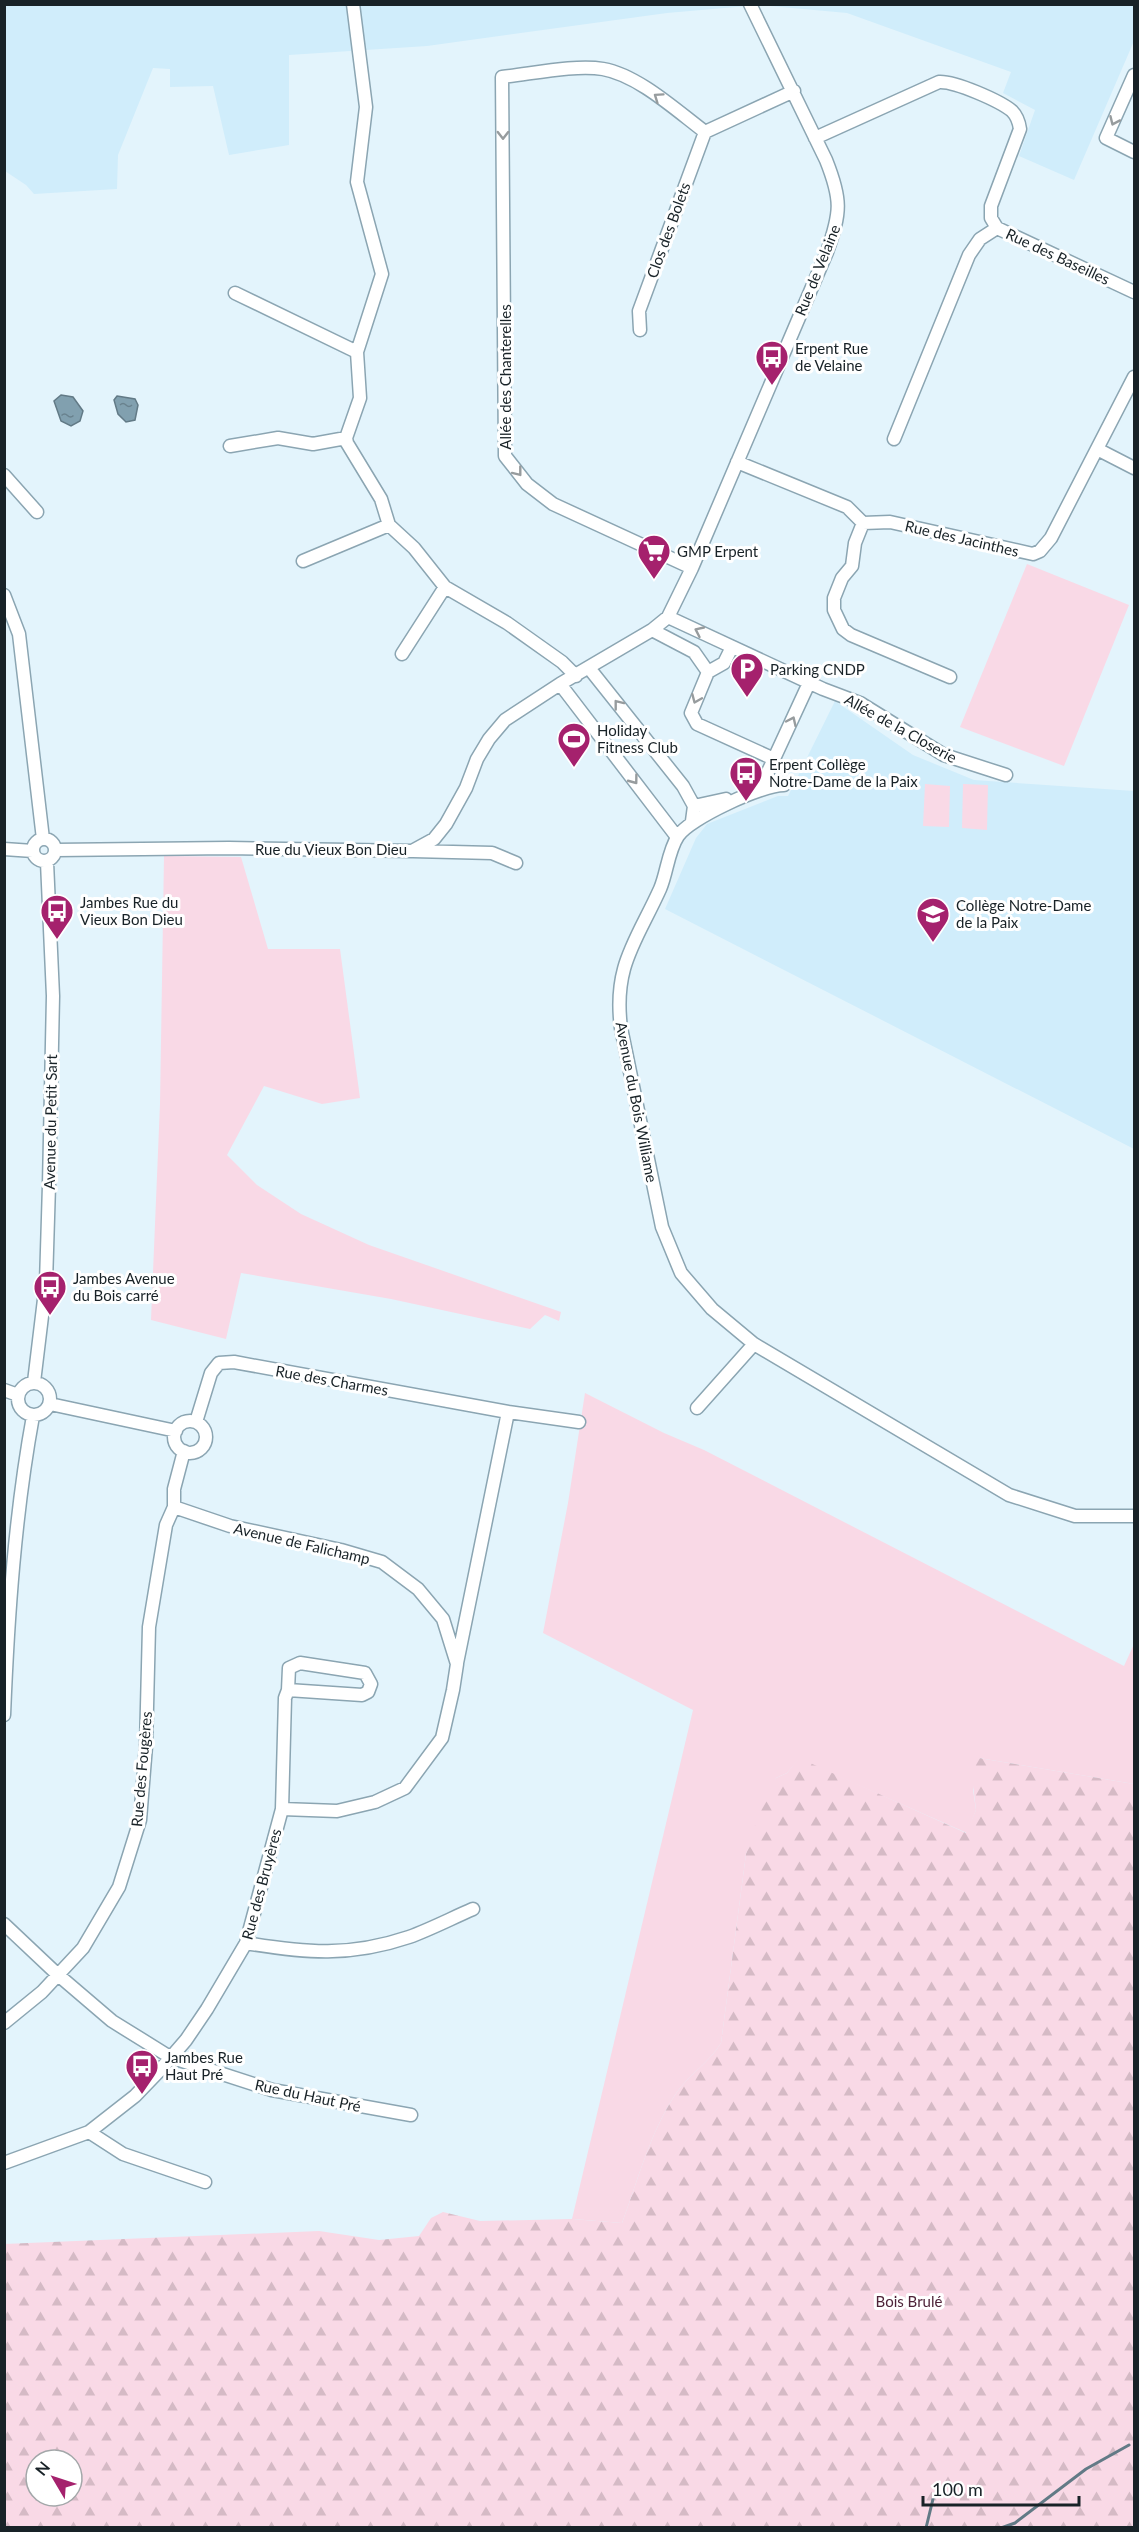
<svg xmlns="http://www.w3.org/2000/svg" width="1139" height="2532" font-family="Lato,sans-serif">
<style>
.built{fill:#d0edfb}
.grass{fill:#f9d9e6}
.forest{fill:url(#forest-firs);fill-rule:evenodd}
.water{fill:url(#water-ripples);stroke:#627a86;stroke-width:1.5}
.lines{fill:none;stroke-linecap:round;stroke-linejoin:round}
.stream{stroke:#627a86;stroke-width:3}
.street-casing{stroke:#8ba5b2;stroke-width:15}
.street{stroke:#fff;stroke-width:12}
.oneway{stroke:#979c9e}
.labels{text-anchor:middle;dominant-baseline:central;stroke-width:6;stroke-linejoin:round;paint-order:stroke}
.street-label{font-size:15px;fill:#182227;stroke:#fff}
.poi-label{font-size:15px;fill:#182227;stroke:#fff;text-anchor:start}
.park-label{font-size:15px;fill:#4e2338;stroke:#fff}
</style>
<defs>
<pattern id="forest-firs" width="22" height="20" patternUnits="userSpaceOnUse" patternTransform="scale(1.5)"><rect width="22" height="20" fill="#f9d9e6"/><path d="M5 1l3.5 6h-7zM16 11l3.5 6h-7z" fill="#d5bac5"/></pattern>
<pattern id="water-ripples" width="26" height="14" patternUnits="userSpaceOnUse" patternTransform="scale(1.5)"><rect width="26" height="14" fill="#81a0af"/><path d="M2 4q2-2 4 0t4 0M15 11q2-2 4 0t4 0" fill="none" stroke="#69828e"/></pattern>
</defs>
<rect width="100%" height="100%" fill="#e3f4fc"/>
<!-- built -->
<path class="built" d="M5,5H1134V41L1074,180L1019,156L1035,110L1003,93L1011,72L847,13L759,5L667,13L427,46L289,55V145L229,155L213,86L170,87V69L153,68L118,155L117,189L34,194L26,185L5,171Z
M835,701L913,755L974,780L1134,791V1149L665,909L696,838L707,824L778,796H788Z"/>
<!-- grass -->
<path class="grass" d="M1027,564L1129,605L1064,766L960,727Z
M925,784L950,786L949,827L923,826Z
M963,784L988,785L987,830L962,828Z
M164,856L241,857L268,949H340L360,1098L322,1104L264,1086L227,1155L257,1185L301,1214L369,1245L561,1312L559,1321L545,1315L530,1329L391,1299L241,1273L226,1339L151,1320L160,1104Z
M585,1393L664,1433L704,1450L1124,1666L1134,1644V1784L979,1758L973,1790L976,1810L967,1833L799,1759L787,1773L776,1778L746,1854L721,2043C709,2063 688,2075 675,2095C650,2133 638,2180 622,2223L572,2219L693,1710L543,1633L568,1503Z"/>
<!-- forest -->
<path class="forest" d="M799,1758L966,1833L976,1810L971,1768L972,1762L979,1758L1134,1784V2527H5L4,2244L319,2231L379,2240L419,2236L431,2218L443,2212L480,2221L572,2219L622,2223C638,2180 650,2133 675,2095C688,2075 709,2063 721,2043L746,1854L764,1797L776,1778L787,1773ZM36,2460H72V2496H36Z"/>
<!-- water -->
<path class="water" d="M61,395L73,397L83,411L80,421L71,426L61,421L54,401Z
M117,396L135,399L138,405L135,420L126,422L118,414L114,400Z"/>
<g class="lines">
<!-- stream -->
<path class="stream" d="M926,2528L933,2499
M1001,2528L1015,2523L1086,2469L1129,2445"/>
<defs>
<path id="street" d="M353,4L366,107L357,182L382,274L357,352L360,398L346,438L347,443L381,499L389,525L414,548L445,587L507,623L562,662L576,676
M1134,75L1106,138L1134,152
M705,132L794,91
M815,138L939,82C955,81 1000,101 1012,111C1017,116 1019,122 1020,129L991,206V218L997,228L1134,292
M235,293L357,352
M640,330L639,311L705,132
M894,439L969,255L980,239L997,228
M230,446L278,438L313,444L346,438
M1097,449L1134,468
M737,462L847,507L863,523L890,522L1033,554L1040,551L1051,538L1134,377
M4,475L37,512
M863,523L855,543L852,566L842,578L834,598V610L843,629L851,635L950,677
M303,561L389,525
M692,568L553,504L527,484L505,456L502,77C531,74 576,64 603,69C638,75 677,111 705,132
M4,595L19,634L43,839
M668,617L823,689L860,703L944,755L1006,775
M652,630L694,652L708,672L691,713L697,724L774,759
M402,654L445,587
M589,668L683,786L694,806L692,821
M708,672L724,663L732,647
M560,684L677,837
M784,785C762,785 690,818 678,836C668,851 667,873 660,889C636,942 613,966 621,1028L662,1227L681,1273L712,1309L754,1344L1009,1495L1075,1516H1134
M760,789L809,683
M694,806L726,799
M33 850a11 11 0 1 1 22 0a11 11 0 1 1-22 0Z
M4,849L33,851
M56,850L229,848L412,851L434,839L446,824L466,788L477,759L489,739L505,720L560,684L652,630L668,617L692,568L827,252C841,212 842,200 826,160L750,4
M413,851L492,853L516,863
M34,1382L46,1283L49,1185L53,996L47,862
M18 1399a16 16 0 1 1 32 0a16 16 0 1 1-32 0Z
M4,1390L18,1395
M50,1404L176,1431
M697,1408L754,1344
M508,1412L579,1422
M174 1437a16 16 0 1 1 32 0a16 16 0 1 1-32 0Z
M196,1422L211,1373L219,1363L234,1362L508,1412L457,1663
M184,1451L174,1489V1507L230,1526L341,1550L382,1562L418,1589L443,1619L457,1664L453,1690L442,1738L405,1788L375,1802L337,1811L282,1809
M4,1715C8,1615 15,1514 33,1416
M4,1924L57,1974L112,2021L170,2057L272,2090L411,2115
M246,1943C306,1953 350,1957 409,1937C431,1929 452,1918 473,1909
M4,2023L42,1992L83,1948L119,1887L140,1820L146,1746L149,1627L166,1525L174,1507
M89,2132L123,2154L205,2182
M4,2163L89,2132L135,2096L160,2070L186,2040L207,2009L246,1943L282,1809L285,1698L288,1690L362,1695L368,1692L371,1684L365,1673L300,1663L289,1668L288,1690"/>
</defs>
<!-- street casing -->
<use href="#street" class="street-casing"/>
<!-- street -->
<use href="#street" class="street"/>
</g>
<!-- one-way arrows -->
<defs><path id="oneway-chevron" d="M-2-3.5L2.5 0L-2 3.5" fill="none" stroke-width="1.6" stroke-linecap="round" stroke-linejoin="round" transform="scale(1.5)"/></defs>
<g class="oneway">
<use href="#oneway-chevron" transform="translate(658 97) rotate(-145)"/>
<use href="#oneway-chevron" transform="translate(1114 121) rotate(114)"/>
<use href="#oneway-chevron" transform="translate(503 135) rotate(90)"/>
<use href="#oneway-chevron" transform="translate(518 472) rotate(52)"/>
<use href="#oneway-chevron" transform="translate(699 631) rotate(-155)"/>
<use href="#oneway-chevron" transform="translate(696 699) rotate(113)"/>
<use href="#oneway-chevron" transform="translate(618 704) rotate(-128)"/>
<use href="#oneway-chevron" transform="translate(792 721) rotate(-65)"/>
<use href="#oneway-chevron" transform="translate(634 780) rotate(53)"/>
</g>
<!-- icons -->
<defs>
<symbol id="bus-pin" viewBox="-11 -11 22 30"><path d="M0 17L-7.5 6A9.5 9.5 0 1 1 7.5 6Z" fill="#a5216d" stroke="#fff"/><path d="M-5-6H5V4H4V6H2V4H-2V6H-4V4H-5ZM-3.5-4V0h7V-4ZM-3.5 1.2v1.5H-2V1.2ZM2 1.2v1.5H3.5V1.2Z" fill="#fff"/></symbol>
<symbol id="supermarket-pin" viewBox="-11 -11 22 30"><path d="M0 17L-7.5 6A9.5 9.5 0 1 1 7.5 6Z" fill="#a5216d" stroke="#fff"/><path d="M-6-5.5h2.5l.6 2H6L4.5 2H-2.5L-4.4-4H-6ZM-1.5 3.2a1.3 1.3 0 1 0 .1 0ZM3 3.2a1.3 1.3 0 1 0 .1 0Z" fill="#fff"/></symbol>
<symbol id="parking-pin" viewBox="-11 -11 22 30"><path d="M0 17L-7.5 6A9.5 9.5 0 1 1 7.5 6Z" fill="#a5216d" stroke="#fff"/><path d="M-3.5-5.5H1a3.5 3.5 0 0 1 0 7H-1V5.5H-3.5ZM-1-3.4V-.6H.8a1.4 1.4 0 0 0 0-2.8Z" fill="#fff"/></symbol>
<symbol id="stadium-pin" viewBox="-11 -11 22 30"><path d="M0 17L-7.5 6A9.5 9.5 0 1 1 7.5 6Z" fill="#a5216d" stroke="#fff"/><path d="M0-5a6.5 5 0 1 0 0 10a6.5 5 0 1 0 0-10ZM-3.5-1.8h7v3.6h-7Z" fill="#fff"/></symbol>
<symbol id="school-pin" viewBox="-11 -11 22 30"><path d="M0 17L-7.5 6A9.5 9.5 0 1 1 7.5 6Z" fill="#a5216d" stroke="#fff"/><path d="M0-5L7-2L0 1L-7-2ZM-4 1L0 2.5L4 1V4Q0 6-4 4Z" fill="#fff"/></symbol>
</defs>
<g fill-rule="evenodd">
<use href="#bus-pin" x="753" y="338" width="38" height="52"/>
<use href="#supermarket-pin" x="635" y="532" width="38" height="52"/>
<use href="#parking-pin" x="728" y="650" width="38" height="52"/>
<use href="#stadium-pin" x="555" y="720" width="38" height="52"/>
<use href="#bus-pin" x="727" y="754" width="38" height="52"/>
<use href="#bus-pin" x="38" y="892" width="38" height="52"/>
<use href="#school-pin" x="914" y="895" width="38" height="52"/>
<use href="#bus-pin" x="31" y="1268" width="38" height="52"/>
<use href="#bus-pin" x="123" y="2047" width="38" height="52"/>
</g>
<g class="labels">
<!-- street labels -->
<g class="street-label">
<text transform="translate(668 230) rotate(-70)">Clos des Bolets</text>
<text transform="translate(1058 256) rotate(25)">Rue des Baseilles</text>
<text transform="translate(817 270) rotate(-68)">Rue de Velaine</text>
<text transform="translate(505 377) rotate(-90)">Allée des Chanterelles</text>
<text transform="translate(962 538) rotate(13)">Rue des Jacinthes</text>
<text transform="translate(901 728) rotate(29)">Allée de la Closerie</text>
<text x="331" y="849">Rue du Vieux Bon Dieu</text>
<text transform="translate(637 1102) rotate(79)">Avenue du Bois Williame</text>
<text transform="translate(50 1122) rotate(-89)">Avenue du Petit Sart</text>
<text transform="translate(332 1380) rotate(10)">Rue des Charmes</text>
<text transform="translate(302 1543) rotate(13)">Avenue de Falichamp</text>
<text transform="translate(141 1769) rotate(-85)">Rue des Fougères</text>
<text transform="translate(261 1884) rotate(-75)">Rue des Bruyères</text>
<text transform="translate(308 2095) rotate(12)">Rue du Haut Pré</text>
</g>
<!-- poi labels -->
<g class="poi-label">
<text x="795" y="348">Erpent Rue<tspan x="795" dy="17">de Velaine</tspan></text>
<text x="677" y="551">GMP Erpent</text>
<text x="770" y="669">Parking CNDP</text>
<text x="597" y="730">Holiday<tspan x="597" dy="17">Fitness Club</tspan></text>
<text x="769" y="764">Erpent Collège<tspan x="769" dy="17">Notre-Dame de la Paix</tspan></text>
<text x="80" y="902">Jambes Rue du<tspan x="80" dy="17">Vieux Bon Dieu</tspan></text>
<text x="956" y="905">Collège Notre-Dame<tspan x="956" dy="17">de la Paix</tspan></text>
<text x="73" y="1278">Jambes Avenue<tspan x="73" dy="17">du Bois carré</tspan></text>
<text x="165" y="2057">Jambes Rue<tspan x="165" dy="17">Haut Pré</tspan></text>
</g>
<!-- park labels -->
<g class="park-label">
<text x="909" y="2301">Bois Brulé</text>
</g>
</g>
<!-- border -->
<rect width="1139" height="2532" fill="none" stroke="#182227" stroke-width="12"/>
<!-- north arrow -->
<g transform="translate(54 2478) rotate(309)"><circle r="28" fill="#ffffff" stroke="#a3a7a9" stroke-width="1.5"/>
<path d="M0-4.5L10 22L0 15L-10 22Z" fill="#a5216d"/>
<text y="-9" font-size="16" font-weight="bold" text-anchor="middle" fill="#182227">N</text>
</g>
<!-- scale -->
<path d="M923 2496v9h156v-9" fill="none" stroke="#182227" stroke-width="3"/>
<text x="932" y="2496" font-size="18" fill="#182227" stroke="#ffffff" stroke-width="4.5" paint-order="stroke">100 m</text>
</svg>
